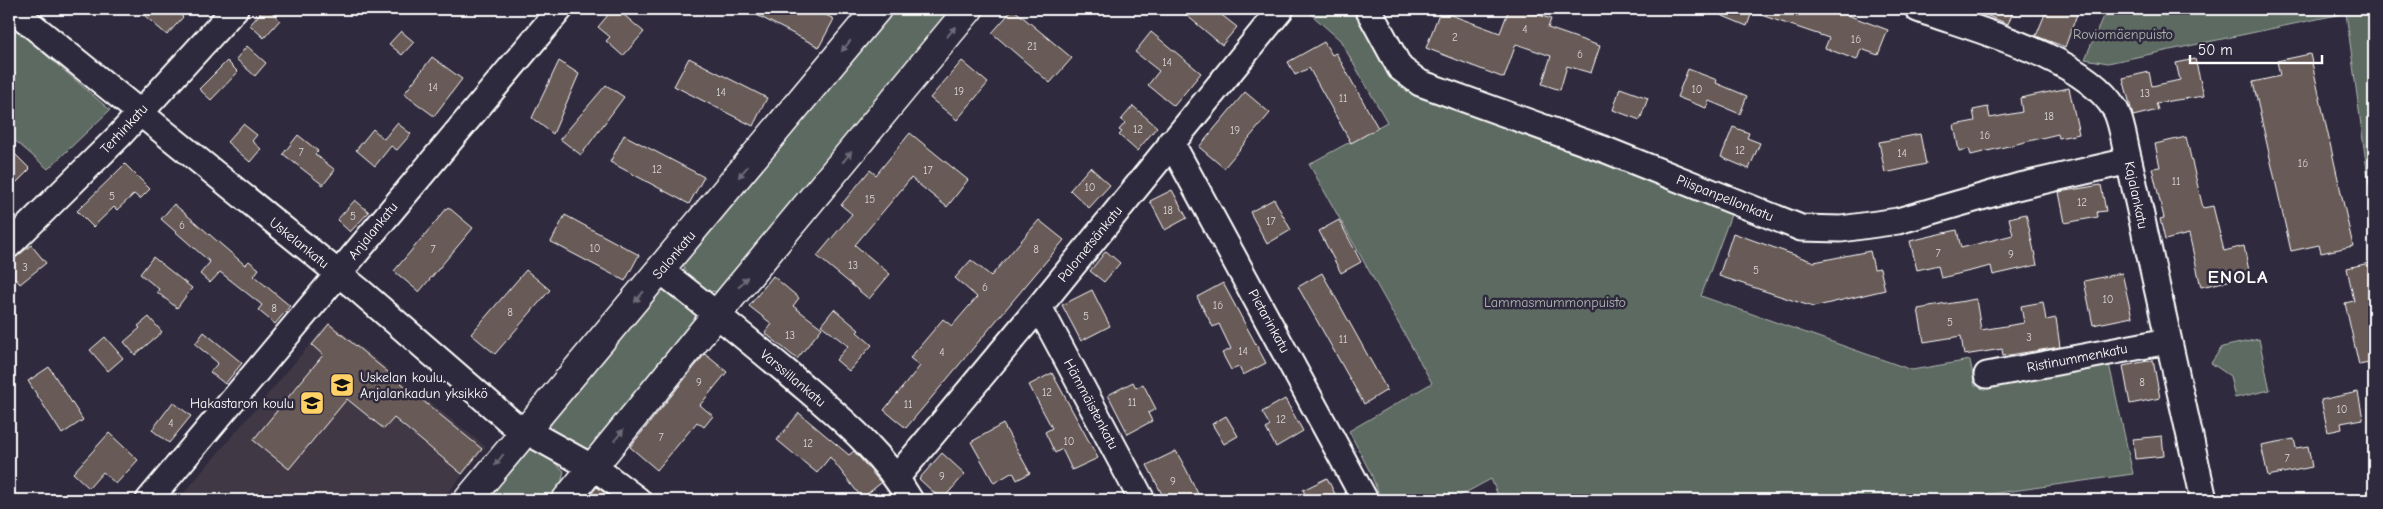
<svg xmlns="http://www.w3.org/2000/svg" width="2383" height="509" font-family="'Comic Neue',sans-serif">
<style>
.built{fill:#403844}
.green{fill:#5d6b62;stroke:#aeb5b0}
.building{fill:#685a56;stroke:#fff}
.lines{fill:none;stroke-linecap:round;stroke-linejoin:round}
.minor-casing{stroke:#fff;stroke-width:29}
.major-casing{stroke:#fff;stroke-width:31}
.minor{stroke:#2f2a3d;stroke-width:25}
.major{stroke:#2f2a3d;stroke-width:28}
.oneway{fill:#6d6a77}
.labels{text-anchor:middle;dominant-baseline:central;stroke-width:5;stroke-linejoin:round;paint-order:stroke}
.number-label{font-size:11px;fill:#d9d6d5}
.park-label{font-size:14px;fill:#aeb5b0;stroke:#2f2a3d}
.street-label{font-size:14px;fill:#fff;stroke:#2f2a3d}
.poi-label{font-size:14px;fill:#fff;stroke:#2f2a3d;text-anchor:start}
.district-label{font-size:19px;font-weight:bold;letter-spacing:1px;fill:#fff;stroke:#2f2a3d}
</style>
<rect width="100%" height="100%" fill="#2f2a3d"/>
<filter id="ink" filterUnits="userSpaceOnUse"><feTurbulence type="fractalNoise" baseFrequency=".02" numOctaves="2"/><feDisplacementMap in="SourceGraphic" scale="10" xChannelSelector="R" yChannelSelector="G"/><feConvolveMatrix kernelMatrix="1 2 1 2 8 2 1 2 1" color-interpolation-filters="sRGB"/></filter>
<g filter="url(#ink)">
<!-- built -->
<path class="built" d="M329,322L486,447L442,500H178Z"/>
<!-- green -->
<path class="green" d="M889,9H955L719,292L708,291L685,273L683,263Z
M1305,9H1362L1402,86L1732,212L1701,296L1912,370L1970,360L1975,386L2109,364L2133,474L1948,500H1500L1491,479L1452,500H1381L1371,474L1349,431L1432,383L1309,164L1387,122L1340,40Z
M2106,9H2374V184L2369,185L2346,13L2108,63L2085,59Z
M9,23L110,110L48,169L12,138L9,140Z
M663,289L670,291L695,311L696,318L592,448C581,451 557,438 552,428C550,424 551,421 552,416L655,292Z
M2259,339L2270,390L2235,398L2230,376L2211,363L2222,347Z
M530,449L541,451L564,471L561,484L547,500H481L520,454Z"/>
<!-- building -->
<path class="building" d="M137,9H173L183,17L167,35Z
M264,9H268L280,20L264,38L250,25Z
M613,9H617L644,32L623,56L606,41L610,37L598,27Z
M745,9H814L834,19L819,47Z
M1013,9L1072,58L1050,83L992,33Z
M1179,9H1214L1237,27L1222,45Z
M1509,9H1521L1551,19L1548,28L1600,46L1591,73L1567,66L1560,90L1542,84L1551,56L1516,44L1504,78L1426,48L1440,11L1500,33Z
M1706,9H1831L1888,30L1878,55L1861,49L1857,60L1825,48L1829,38L1752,12L1747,26Z
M1971,9H2014L2008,24Z
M2047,9H2079L2065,47L2036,36Z
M401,31L414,42L402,55L389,44Z
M1151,32L1201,73L1174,106L1148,85L1159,71L1135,52Z
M1324,42L1332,55L1336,53L1378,128L1351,143L1309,68L1295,75L1288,62Z
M247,46L266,63L255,76L236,59Z
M2310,54L2353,246L2321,253L2319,245L2291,251L2253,82L2280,76L2277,61Z
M432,57L462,79L434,116L404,94Z
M689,58L767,98L753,126L674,86Z
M2195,59L2204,96L2156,103L2158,110L2133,116L2123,78L2149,72L2152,86L2180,80L2176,63Z
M227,61L238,72L211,100L199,89Z
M559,61L579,74L553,134L532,118Z
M962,61L988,83L957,120L930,98Z
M1688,69L1717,80L1716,83L1747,96L1740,114L1709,101L1706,108L1677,97Z
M606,85L624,97L581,155L560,139Z
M1620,88L1648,98L1640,120L1613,110Z
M2069,88L2079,134L2059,138L2058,134L1971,155L1969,149L1959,151L1954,125L1975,121L1973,110L1988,107L1990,118L2022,112L2020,98Z
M1245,92L1270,113L1224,168L1199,147Z
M1133,106L1157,127L1137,151L1119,135L1122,132L1119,130L1125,123L1121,120Z
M397,123L411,134L397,150L391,146L375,166L356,150L373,129L384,139Z
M243,124L257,135L252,141L261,149L250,162L227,142Z
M1733,127L1749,133L1747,138L1760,143L1749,169L1721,157Z
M910,133L968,180L947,207L911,178L855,245L890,274L869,299L817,256L852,214L841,205L870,170L876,175Z
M1920,134L1926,164L1885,173L1879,142Z
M298,135L318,151L315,154L335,170L323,185L283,154Z
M624,135L704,177L689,204L610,162Z
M2186,137L2203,208L2213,206L2224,251L2244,246L2250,276L2201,287L2189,234L2165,240L2160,219L2164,218L2152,168L2160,167L2155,144Z
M9,148L30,169L15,184L9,177Z
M125,164L150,189L140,199L134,194L117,210L114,207L93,227L77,211Z
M1090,167L1110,185L1089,208L1070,190Z
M2101,185L2106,211L2097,212L2098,217L2065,223L2059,192Z
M1172,190L1187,218L1165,230L1150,201Z
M1274,199L1291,230L1267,244L1250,212Z
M355,200L369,212L350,232L337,220Z
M174,204L245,265L249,261L259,269L254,276L290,306L275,324L258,310L262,305L220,272L210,283L200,274L210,262L161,219Z
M448,207L473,228L419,292L394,271Z
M2026,214L2037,265L1993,275L1991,266L1941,278L1938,265L1917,270L1910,241L1957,230L1961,248L2013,235L2009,218Z
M565,215L639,255L625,281L551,242Z
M1039,220L1064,240L906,428L884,410L920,366L910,358L943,319L952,326L977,297L955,278L971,260L991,276Z
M1339,220L1361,262L1341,273L1319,231Z
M1733,233L1814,262L1870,251L1874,269L1880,268L1885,290L1813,307L1719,276Z
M31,245L46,263L20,284L9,271V263Z
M1106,251L1120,263L1104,282L1090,271Z
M153,257L192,288L177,308L157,292L159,289L140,274Z
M2374,262V298L2368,299L2374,326V362L2359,365L2345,303L2354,301L2347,268Z
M526,270L550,290L495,354L471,334Z
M1322,273L1387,390L1364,404L1298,287Z
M2122,273L2132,317L2093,325L2084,281Z
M773,276L799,298L793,306L822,328L797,359L765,333L772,324L749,306Z
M1223,283L1266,363L1243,375L1239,367L1231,370L1222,353L1231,349L1219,324L1213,327L1197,297Z
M1092,290L1110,326L1081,341L1062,305Z
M1976,299L1981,330L2024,323L2021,306L2043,302L2046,320L2056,318L2060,347L2003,356L2002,349L1964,355L1961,336L1924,342L1918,309Z
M834,309L859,330L857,332L872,345L849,371L836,360L848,346L821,325Z
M149,317L162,332L135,355L124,342L140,328L138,326Z
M329,324L482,449L462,474L394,418L384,429L347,399L289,469L253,440L323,355L312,345Z
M204,332L242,363L225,384L210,372L218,363L195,344Z
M105,337L123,358L108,371L90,350Z
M705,354L727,372L700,405L713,416L704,427L697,422L657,470L630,447Z
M2153,360L2160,398L2130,404L2123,366Z
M49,367L83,420L62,434L28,381Z
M1052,373L1098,458L1072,470L1062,449L1055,453L1045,432L1052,428L1029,385Z
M1133,382L1136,388L1143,384L1156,409L1148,413L1152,421L1128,434L1108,395Z
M2358,392L2363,419L2341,423L2342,429L2328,432L2321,400Z
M1285,399L1303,431L1276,447L1266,429L1270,426L1262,412Z
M173,402L191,416L169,443L152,430Z
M799,413L849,455L854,451L881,483L862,498L830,457L817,473L777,440Z
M1226,416L1238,436L1224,444L1212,424Z
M1003,424L1030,473L1017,480L1013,472L994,483L971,442Z
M109,433L138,460L116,484L103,472L89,488L73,473Z
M2162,436L2164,456L2135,459L2133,439Z
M2294,439L2296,448L2308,446L2312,467L2268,476L2261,445Z
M1176,451L1186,469L1201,500H1165L1147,465Z
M942,453L965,474L942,500L919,479Z
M1327,478L1338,500H1308L1303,490Z
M597,487L614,500H586Z"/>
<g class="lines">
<defs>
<path id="minor" d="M12,9L360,291L512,423L602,473L638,500
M1368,9L1400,68L1420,83L1606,150L1801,228L1841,229L1898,221L2016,187L2129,161
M1918,9C1976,30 2082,56 2115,109C2122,121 2125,147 2129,161L2204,500
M1171,142L1365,500
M9,245L119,136L235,9
M661,271C705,304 747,339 789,374C834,413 880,448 910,500
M1039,307L1142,500
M1987,375L2168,341
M897,477L1039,307L1281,9
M149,500L560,9"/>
<path id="major" d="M468,500L877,9
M566,500L717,314L969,9"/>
</defs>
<!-- minor casing -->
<use href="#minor" class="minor-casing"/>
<!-- major casing -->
<use href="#major" class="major-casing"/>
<!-- minor -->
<use href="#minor" class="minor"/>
<!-- major -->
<use href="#major" class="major"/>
</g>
<!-- one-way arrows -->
<defs><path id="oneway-solid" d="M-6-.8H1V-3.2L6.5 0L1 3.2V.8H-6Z" transform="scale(1.25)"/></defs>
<g class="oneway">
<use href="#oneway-solid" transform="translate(951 32) rotate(-50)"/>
<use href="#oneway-solid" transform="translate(846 46) rotate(130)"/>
<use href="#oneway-solid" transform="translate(847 157) rotate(-50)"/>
<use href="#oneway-solid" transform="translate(743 172) rotate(130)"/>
<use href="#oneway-solid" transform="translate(743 282) rotate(-50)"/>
<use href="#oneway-solid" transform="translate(639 297) rotate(130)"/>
<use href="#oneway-solid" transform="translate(619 435) rotate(-51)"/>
<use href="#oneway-solid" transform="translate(499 460) rotate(128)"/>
</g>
</g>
<!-- icons -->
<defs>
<symbol id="school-square" viewBox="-11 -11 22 22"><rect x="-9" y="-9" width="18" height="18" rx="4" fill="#ffd166" stroke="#2f2a3d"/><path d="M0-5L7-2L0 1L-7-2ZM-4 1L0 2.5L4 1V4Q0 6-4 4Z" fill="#111"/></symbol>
</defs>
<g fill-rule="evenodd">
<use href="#school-square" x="328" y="371" width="28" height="28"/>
<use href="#school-square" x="298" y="389" width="28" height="28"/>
</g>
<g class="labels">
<!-- number labels -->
<g class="number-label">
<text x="1525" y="29">4</text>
<text x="1455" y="37">2</text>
<text x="1856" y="39">16</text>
<text x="1032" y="46">21</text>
<text x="1580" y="54">6</text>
<text x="1167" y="62">14</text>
<text x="433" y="87">14</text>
<text x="1697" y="89">10</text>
<text x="959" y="91">19</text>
<text x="721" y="92">14</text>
<text x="2145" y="93">13</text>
<text x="1343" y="98">11</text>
<text x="2049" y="116">18</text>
<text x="1138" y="129">12</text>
<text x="1235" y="130">19</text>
<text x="1985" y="135">16</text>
<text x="1740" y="150">12</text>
<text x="301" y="152">7</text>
<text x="1902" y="153">14</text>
<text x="2303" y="163">16</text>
<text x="657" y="169">12</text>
<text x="928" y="170">17</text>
<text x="2176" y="181">11</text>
<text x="1090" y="187">10</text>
<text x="112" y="196">5</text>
<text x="870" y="199">15</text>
<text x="2082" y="202">12</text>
<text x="1168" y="210">18</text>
<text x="353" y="216">5</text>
<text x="1271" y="221">17</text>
<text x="182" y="225">6</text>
<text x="595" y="248">10</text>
<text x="433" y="249">7</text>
<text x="1036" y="249">8</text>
<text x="1938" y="253">7</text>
<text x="2011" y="254">9</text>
<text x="853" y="265">13</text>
<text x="25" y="267">3</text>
<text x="1756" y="270">5</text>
<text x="985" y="287">6</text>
<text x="2108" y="299">10</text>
<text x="1218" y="305">16</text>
<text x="274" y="308">8</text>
<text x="510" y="312">8</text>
<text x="1086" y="316">5</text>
<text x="1950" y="322">5</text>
<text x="790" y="335">13</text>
<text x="2029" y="337">3</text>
<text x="1343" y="339">11</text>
<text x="1243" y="351">14</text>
<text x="942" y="352">4</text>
<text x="699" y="382">9</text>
<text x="2142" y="382">8</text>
<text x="1047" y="392">12</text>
<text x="1132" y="402">11</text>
<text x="908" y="404">11</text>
<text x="2342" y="409">10</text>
<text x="1281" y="419">12</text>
<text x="171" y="423">4</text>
<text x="661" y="437">7</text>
<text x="1069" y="441">10</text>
<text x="808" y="443">12</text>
<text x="2287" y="458">7</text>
<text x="942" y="476">9</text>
<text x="1173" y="481">9</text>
</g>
<!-- park labels -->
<g class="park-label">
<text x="2123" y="34">Roviomäenpuisto</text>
<text x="1555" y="302">Lammasmummonpuisto</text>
</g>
<!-- street labels -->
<g class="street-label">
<text transform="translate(124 129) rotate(-47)">Terhinkatu</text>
<text transform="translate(2136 195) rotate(78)">Kajalankatu</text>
<text transform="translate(1725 198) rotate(22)">Piispanpellonkatu</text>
<text transform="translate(373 231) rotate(-51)">Anjalankatu</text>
<text transform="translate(299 243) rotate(39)">Uskelankatu</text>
<text transform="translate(1090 244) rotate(-51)">Palometsänkatu</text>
<text transform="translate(674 255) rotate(-50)">Salonkatu</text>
<text transform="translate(1269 321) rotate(61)">Pietarinkatu</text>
<text transform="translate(2077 358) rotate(-11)">Ristinummenkatu</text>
<text transform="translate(793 378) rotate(40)">Varssillankatu</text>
<text transform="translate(1091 404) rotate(62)">Hämmäistenkatu</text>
</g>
<!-- poi labels -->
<g class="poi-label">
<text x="360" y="377">Uskelan koulu,<tspan x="360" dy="16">Anjalankadun yksikkö</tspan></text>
<text x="294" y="403" text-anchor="end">Hakastaron koulu</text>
</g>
<!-- district labels -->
<g class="district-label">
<text x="2238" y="277">ENOLA</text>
</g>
</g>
<!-- margin -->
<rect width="2383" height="509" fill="none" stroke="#2f2a3d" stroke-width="30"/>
<rect x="15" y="15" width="2353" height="479" fill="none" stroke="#fff" stroke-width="2" filter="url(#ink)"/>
<!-- scale -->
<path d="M2190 55v8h132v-8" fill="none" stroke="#ffffff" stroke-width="2.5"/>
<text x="2198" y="55" font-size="15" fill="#ffffff" stroke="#2f2a3d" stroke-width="4" paint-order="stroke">50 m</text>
</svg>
